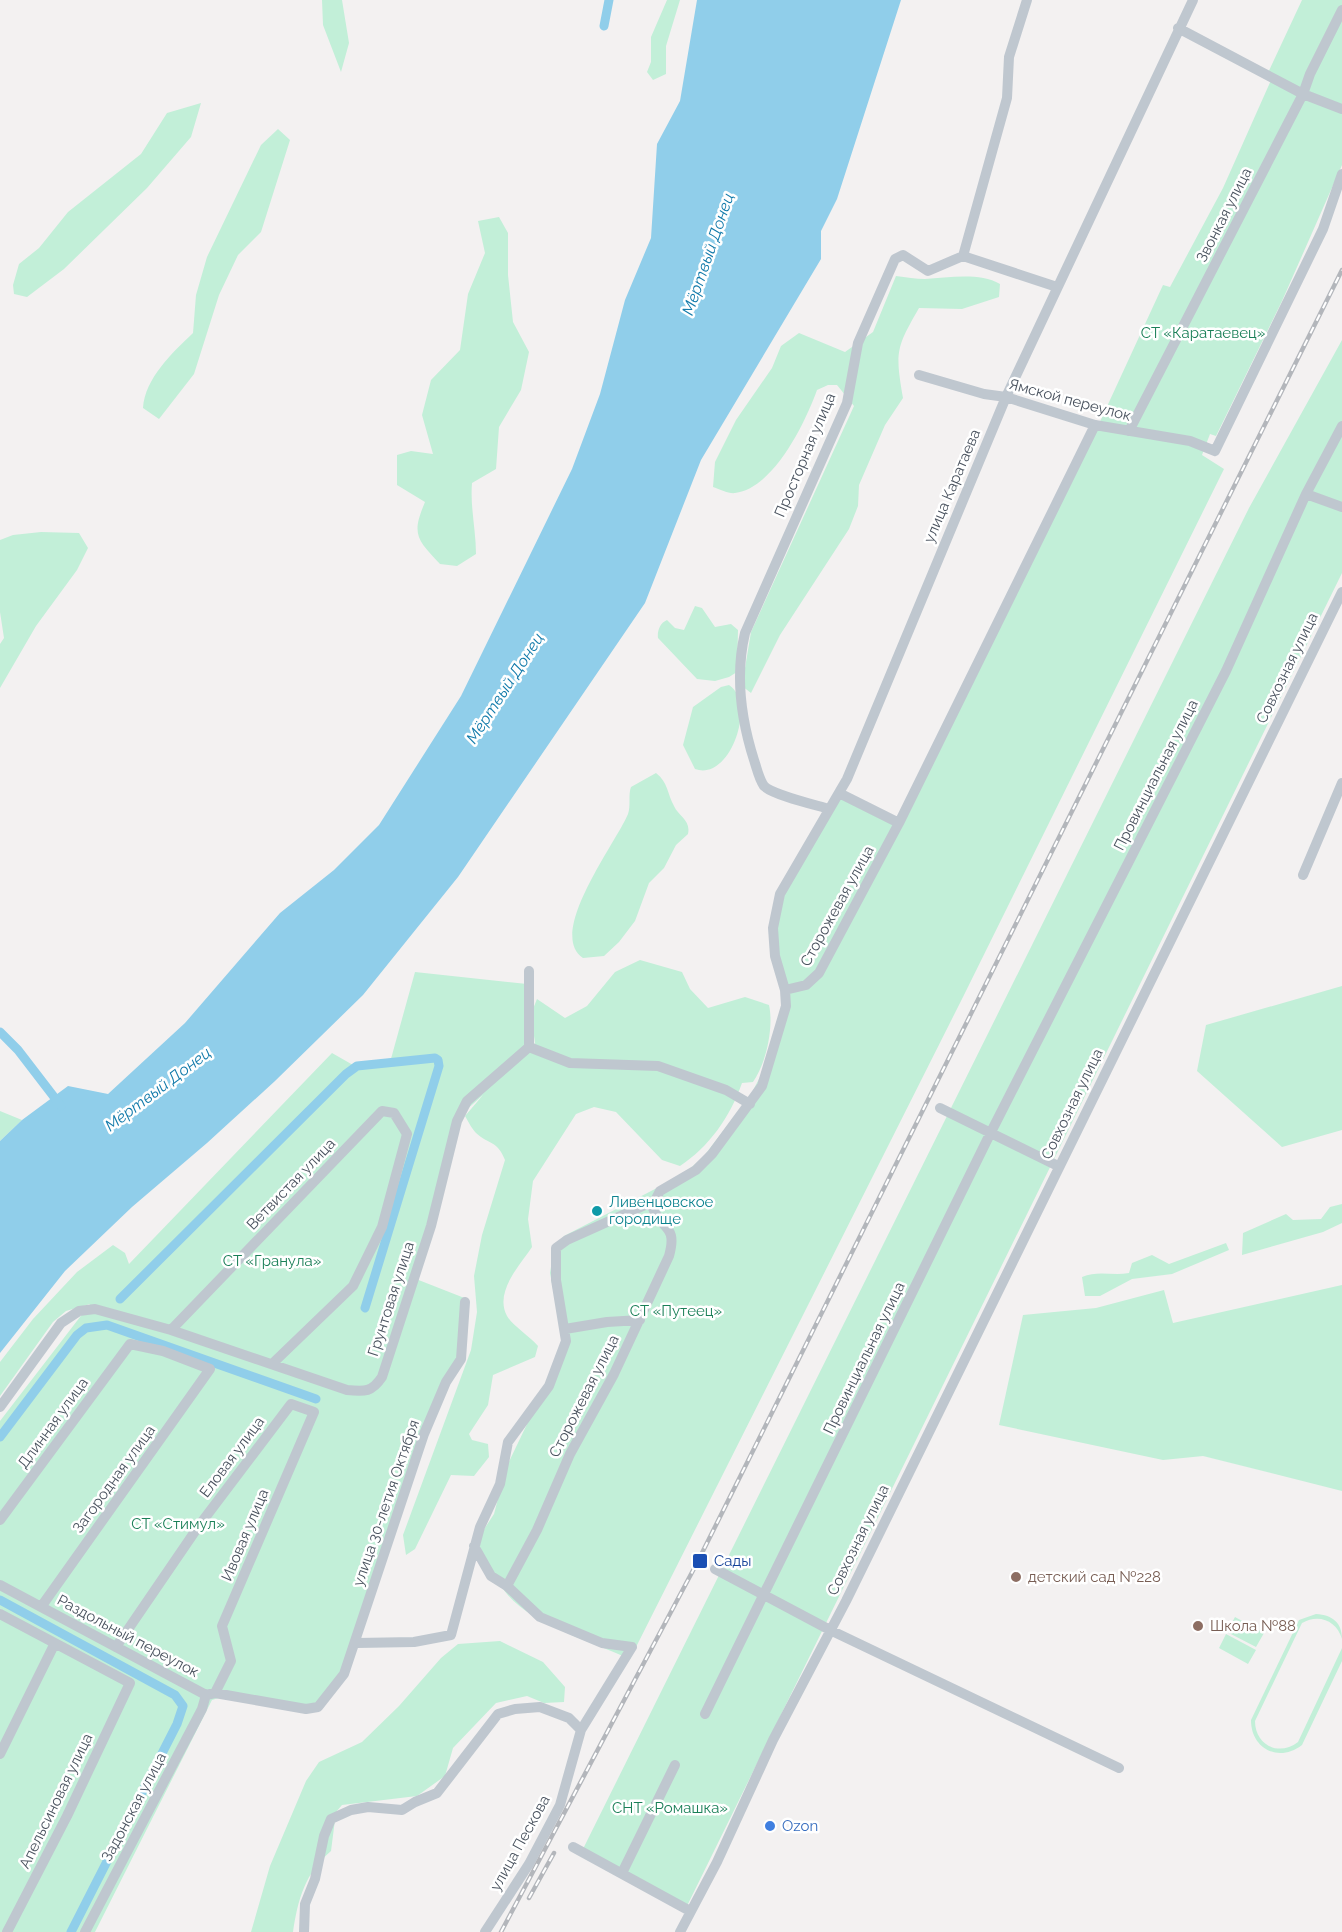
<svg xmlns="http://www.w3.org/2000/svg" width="1342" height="1932" font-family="Raleway,sans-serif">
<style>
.green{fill:#c2efd8}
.water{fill:#90ceea}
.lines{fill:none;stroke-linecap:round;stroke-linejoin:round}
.canal{stroke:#90ceea;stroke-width:9}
.minor{stroke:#bfc7cf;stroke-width:10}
.rail-casing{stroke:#b3b6bb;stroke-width:4.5}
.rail{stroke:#fff;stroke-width:2;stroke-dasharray:7;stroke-linecap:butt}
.culture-dot{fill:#0f9aa8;stroke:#fff;stroke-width:2}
.transit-dot{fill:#1a4fb4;stroke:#fff;stroke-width:2}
.education-dot{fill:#8d6e63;stroke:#fff;stroke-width:2}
.shop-dot{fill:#3f7fe0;stroke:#fff;stroke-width:2}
.labels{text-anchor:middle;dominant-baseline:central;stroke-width:5;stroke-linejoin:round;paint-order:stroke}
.street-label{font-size:15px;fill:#49525e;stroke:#fff}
.park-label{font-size:15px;fill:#1a7f57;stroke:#fff}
.culture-label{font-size:15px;fill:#0d838f;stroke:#fff;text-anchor:start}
.transit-label{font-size:15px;fill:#164399;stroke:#fff;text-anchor:start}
.education-label{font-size:15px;fill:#785e54;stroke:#fff;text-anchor:start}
.shop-label{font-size:15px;fill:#366cbe;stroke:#fff;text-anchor:start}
.water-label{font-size:16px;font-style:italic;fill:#117aaa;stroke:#fff}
</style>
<rect width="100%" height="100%" fill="#f3f1f1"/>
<!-- green -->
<path class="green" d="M322,0H342L349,43L341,72L323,25Z
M667,0H680L666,46V74L653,80L647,72L651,62V37Z
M1302,0H1342V165L1282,301L1216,436L1210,434L1202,455L1224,469L963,997L630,1659C593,1642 533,1625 507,1594C493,1578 485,1559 477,1540L494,1514L506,1468L564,1347L550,1273L554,1248L564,1236L684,1174L704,1156L750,1096L777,1045L786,1004L773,912L836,794L900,823L1098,426L1163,285L1170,287L1223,188L1272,78L1267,75Z
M201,103L191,137L147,188L64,269L27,297L14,294L13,285L19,264L39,248L68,212L141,154L167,113Z
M278,129L290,140L261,232L238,255L219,295L194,374L159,419L143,408C145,378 173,352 193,333L196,295L207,257L261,145Z
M499,217L508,233V275L513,322L529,352L521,390L499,427L496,469L472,483C470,507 476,530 476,554L457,566L440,564C417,539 411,535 425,502L397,485V455L411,451L433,454L422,415L431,380L460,350L468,294L485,253L478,221Z
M896,276C906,277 916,279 925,279C948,278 979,272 1000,284L999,297L962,309L919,308C896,348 895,352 903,398L885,425L859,485L858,506L849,529L780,635L751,693L742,686L751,632L854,406L837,385H828L817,390C805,423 774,488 735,493C729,494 719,489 713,487L715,462L736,420L772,368L781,346L799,333L845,352L873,332Z
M1342,340V573L686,1908L581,1853L1249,508Z
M41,532L79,533L88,548L77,570L36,626L0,688V644L4,638L0,612V540L13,535Z
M695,606L702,608L715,627L731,624L738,630L737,672L729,677L715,681L697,679L658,638C657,631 660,623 667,620L675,628L684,630Z
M729,685C757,703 730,782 695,769L683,745L693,707L721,687Z
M656,773C668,782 667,793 674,806C679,817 691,820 688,834L676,845L664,868L649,883L635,921L619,942L604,956L583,958C546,934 616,843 628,814C631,805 628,795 631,787Z
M640,960L682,972L690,989L708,1008L745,997L769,1005C774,1027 766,1064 753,1082L742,1083C730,1117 709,1147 680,1166L662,1160L616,1112L594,1107L576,1114L533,1181L528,1219L532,1247C520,1265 494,1292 507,1316C512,1325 530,1337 538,1346L535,1357L493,1375L488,1405L469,1434L472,1440L488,1444L489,1457L474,1476L451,1475L415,1549L406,1555L403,1535L471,1350L477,1312L474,1276L482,1235L505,1160C497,1140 489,1145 476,1133C472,1129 468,1121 465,1116L483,1095L464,1112L416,1279L467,1299L460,1355L407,1488L355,1651L314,1708L222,1697L212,1700L95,1932H0V1421L90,1304L66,1311L53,1322L0,1396V1362L33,1319L77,1272L113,1245L125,1253L129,1264L332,1053L360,1069L389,1066L415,972L527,984L525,1056L535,1043L531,1014L537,999L565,1018L587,1006L615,972Z
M1342,986V1130L1282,1147L1197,1071L1206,1025Z
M0,1111L22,1120L0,1141Z
M1342,1204V1223L1323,1232L1242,1255L1243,1233L1286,1214L1293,1220L1321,1219L1330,1207Z
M1226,1243L1229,1250L1172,1274L1132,1279L1100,1296H1085L1082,1277C1098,1270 1112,1276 1129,1273L1132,1263L1152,1255L1169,1264Z
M1342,1285V1491L1203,1456L1163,1460L999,1425L1023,1315L1096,1308L1164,1290L1173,1323Z
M1316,1614C1333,1615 1342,1623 1342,1639C1337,1621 1319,1613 1302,1623L1255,1721C1255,1745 1279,1757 1298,1742L1342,1648V1661L1302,1745C1279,1763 1251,1749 1251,1720L1299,1620Z
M1235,1617L1264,1633L1256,1647L1227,1632Z
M1226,1634L1256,1650L1248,1664L1219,1648Z
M500,1641L543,1662L565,1687L564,1702L544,1703L527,1696L496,1703L453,1748L445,1776L417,1796L342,1805L336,1812L331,1851C305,1873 298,1899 293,1932H251L270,1866L306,1781L319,1762L362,1742L399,1706L441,1658L458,1644Z"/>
<!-- water -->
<path class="water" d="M697,0H901L837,199L821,231V259L701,460L645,603L458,877L363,995L275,1081L207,1143L132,1207L65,1271L0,1353V1141L22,1120L68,1086L108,1094L185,1023L280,913L334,870L379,825L461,696L572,469L600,394L625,300L651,238L657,144L680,101Z"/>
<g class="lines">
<!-- canal -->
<path class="canal" d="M604,26L609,0
M0,1032L18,1050L61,1106
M120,1299L346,1074L357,1066L435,1058L438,1060L439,1066L365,1308
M0,1437L77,1335L86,1328L107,1325L316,1399
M0,1600L175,1695L183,1706L177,1724L71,1932"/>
<!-- minor -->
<path class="minor" d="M1178,28L1303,94L1342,109
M963,256L1057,287
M919,375L984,394L1006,397L1095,425L1190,441L1215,451L1323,229L1342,174
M1129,431L1303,94L1310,74L1342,10
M1306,494L1342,507
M839,793L899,823
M829,809C816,805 773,795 764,786C759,779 757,769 754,760C741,719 735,675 745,633L847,403L858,343L895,259L903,255L928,271L963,256L1007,98L1009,57L1027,0
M1303,875L1342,783
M785,990L806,985L819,973L899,823L1095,425
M529,1047V971
M940,1108L1058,1166
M565,1329L607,1322L640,1320
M171,1330L382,1111L394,1113L407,1134L382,1227L353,1286L272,1364
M0,1407L61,1323L79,1311L95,1309L171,1330L347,1390C365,1392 372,1392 382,1377L431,1226L457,1121L467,1101L529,1047L570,1063L658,1066L726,1090L750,1104
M0,1520L130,1344L163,1351L210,1369L41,1607
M474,1546L491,1576L507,1586L540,1617L602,1643L632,1647L581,1730L560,1805L529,1864L485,1932
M715,1569L830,1630L1119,1768
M0,1585L206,1695L215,1693L306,1709L318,1707L344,1674L424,1434L446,1382L461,1359L465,1302
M507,1586L537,1530L570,1454L614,1374L669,1256C678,1224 661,1231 652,1206L660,1191L696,1170L712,1154L762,1086L786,1006L785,990L775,956L773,928L780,894L847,779L1006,397L1193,0
M0,1614L130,1683L67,1816L7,1932
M357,1643L414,1642L451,1635L480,1527L500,1484L508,1442L549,1386L566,1341L556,1280V1248L567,1240L654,1201
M116,1647L198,1527L291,1404L314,1412L222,1626L231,1661L215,1693
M705,1714L990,1134L1226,671L1306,494L1342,426
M0,1754L54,1645
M573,1847L690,1911
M622,1873L675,1765
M85,1932L202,1709L206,1695
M304,1932L305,1904L315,1879L324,1836L331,1819L351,1810L368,1807L402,1810L415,1802L437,1793L498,1714L515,1709L540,1707L569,1718L581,1730
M680,1932L717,1862L773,1740L846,1601L1342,592"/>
<defs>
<path id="rail" d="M529,1898L554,1853
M501,1932L698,1561L1342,270"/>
</defs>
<!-- rail casing -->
<use href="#rail" class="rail-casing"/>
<!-- rail -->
<use href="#rail" class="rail"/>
</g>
<!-- markers -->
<circle class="culture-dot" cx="597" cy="1211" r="6"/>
<rect class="transit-dot" x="692" y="1553" width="16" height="16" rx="3"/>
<g class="education-dot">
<circle cx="1016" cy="1577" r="6"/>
<circle cx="1198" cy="1626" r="6"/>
</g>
<circle class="shop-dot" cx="770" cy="1826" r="6"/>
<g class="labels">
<!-- street labels -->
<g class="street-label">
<text transform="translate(1224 215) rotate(-63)">Звонкая улица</text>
<text transform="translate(1070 400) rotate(15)">Ямской переулок</text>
<text transform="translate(805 455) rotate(-67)">Просторная улица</text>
<text transform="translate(952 486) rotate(-67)">улица Каратаева</text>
<text transform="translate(1287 668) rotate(-64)">Совхозная улица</text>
<text transform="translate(1156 775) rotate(-63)">Провинциальная улица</text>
<text transform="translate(837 906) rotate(-61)">Сторожевая улица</text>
<text transform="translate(1072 1104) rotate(-64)">Совхозная улица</text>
<text transform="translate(291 1184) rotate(-46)">Ветвистая улица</text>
<text transform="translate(391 1299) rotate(-72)">Грунтовая улица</text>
<text transform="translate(864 1358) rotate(-64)">Провинциальная улица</text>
<text transform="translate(584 1396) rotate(-63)">Сторожевая улица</text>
<text transform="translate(53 1423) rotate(-54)">Длинная улица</text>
<text transform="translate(232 1457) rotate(-53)">Еловая улица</text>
<text transform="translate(114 1479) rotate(-54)">Загородная улица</text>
<text transform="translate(386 1503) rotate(-71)">улица 30-летия Октября</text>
<text transform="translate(245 1535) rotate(-67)">Ивовая улица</text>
<text transform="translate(858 1540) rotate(-64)">Совхозная улица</text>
<text transform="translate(128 1636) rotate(28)">Раздольный переулок</text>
<text transform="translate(56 1801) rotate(-64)">Апельсиновая улица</text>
<text transform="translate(134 1807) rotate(-62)">Задонская улица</text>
<text transform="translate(520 1843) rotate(-61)">улица Пескова</text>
</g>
<!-- park labels -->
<g class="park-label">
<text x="1203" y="333">СТ «Каратаевец»</text>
<text x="272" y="1261">СТ «Гранула»</text>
<text x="676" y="1311">СТ «Путеец»</text>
<text x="178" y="1524">СТ «Стимул»</text>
<text x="670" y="1808">СНТ «Ромашка»</text>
</g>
<!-- culture labels -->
<g class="culture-label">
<text x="609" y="1202">Ливенцовское<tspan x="609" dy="17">городище</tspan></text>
</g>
<!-- transit labels -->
<g class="transit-label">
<text x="714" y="1561">Сады</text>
</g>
<!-- education labels -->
<g class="education-label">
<text x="1028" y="1577">детский сад №228</text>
<text x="1210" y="1626">Школа №88</text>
</g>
<!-- shop labels -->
<g class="shop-label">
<text x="782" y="1826">Ozon</text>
</g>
<!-- water labels -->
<g class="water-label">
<text transform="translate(708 254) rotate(-71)">Мёртвый Донец</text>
<text transform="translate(505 688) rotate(-57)">Мёртвый Донец</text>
<text transform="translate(158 1089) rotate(-37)">Мёртвый Донец</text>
</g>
</g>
</svg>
